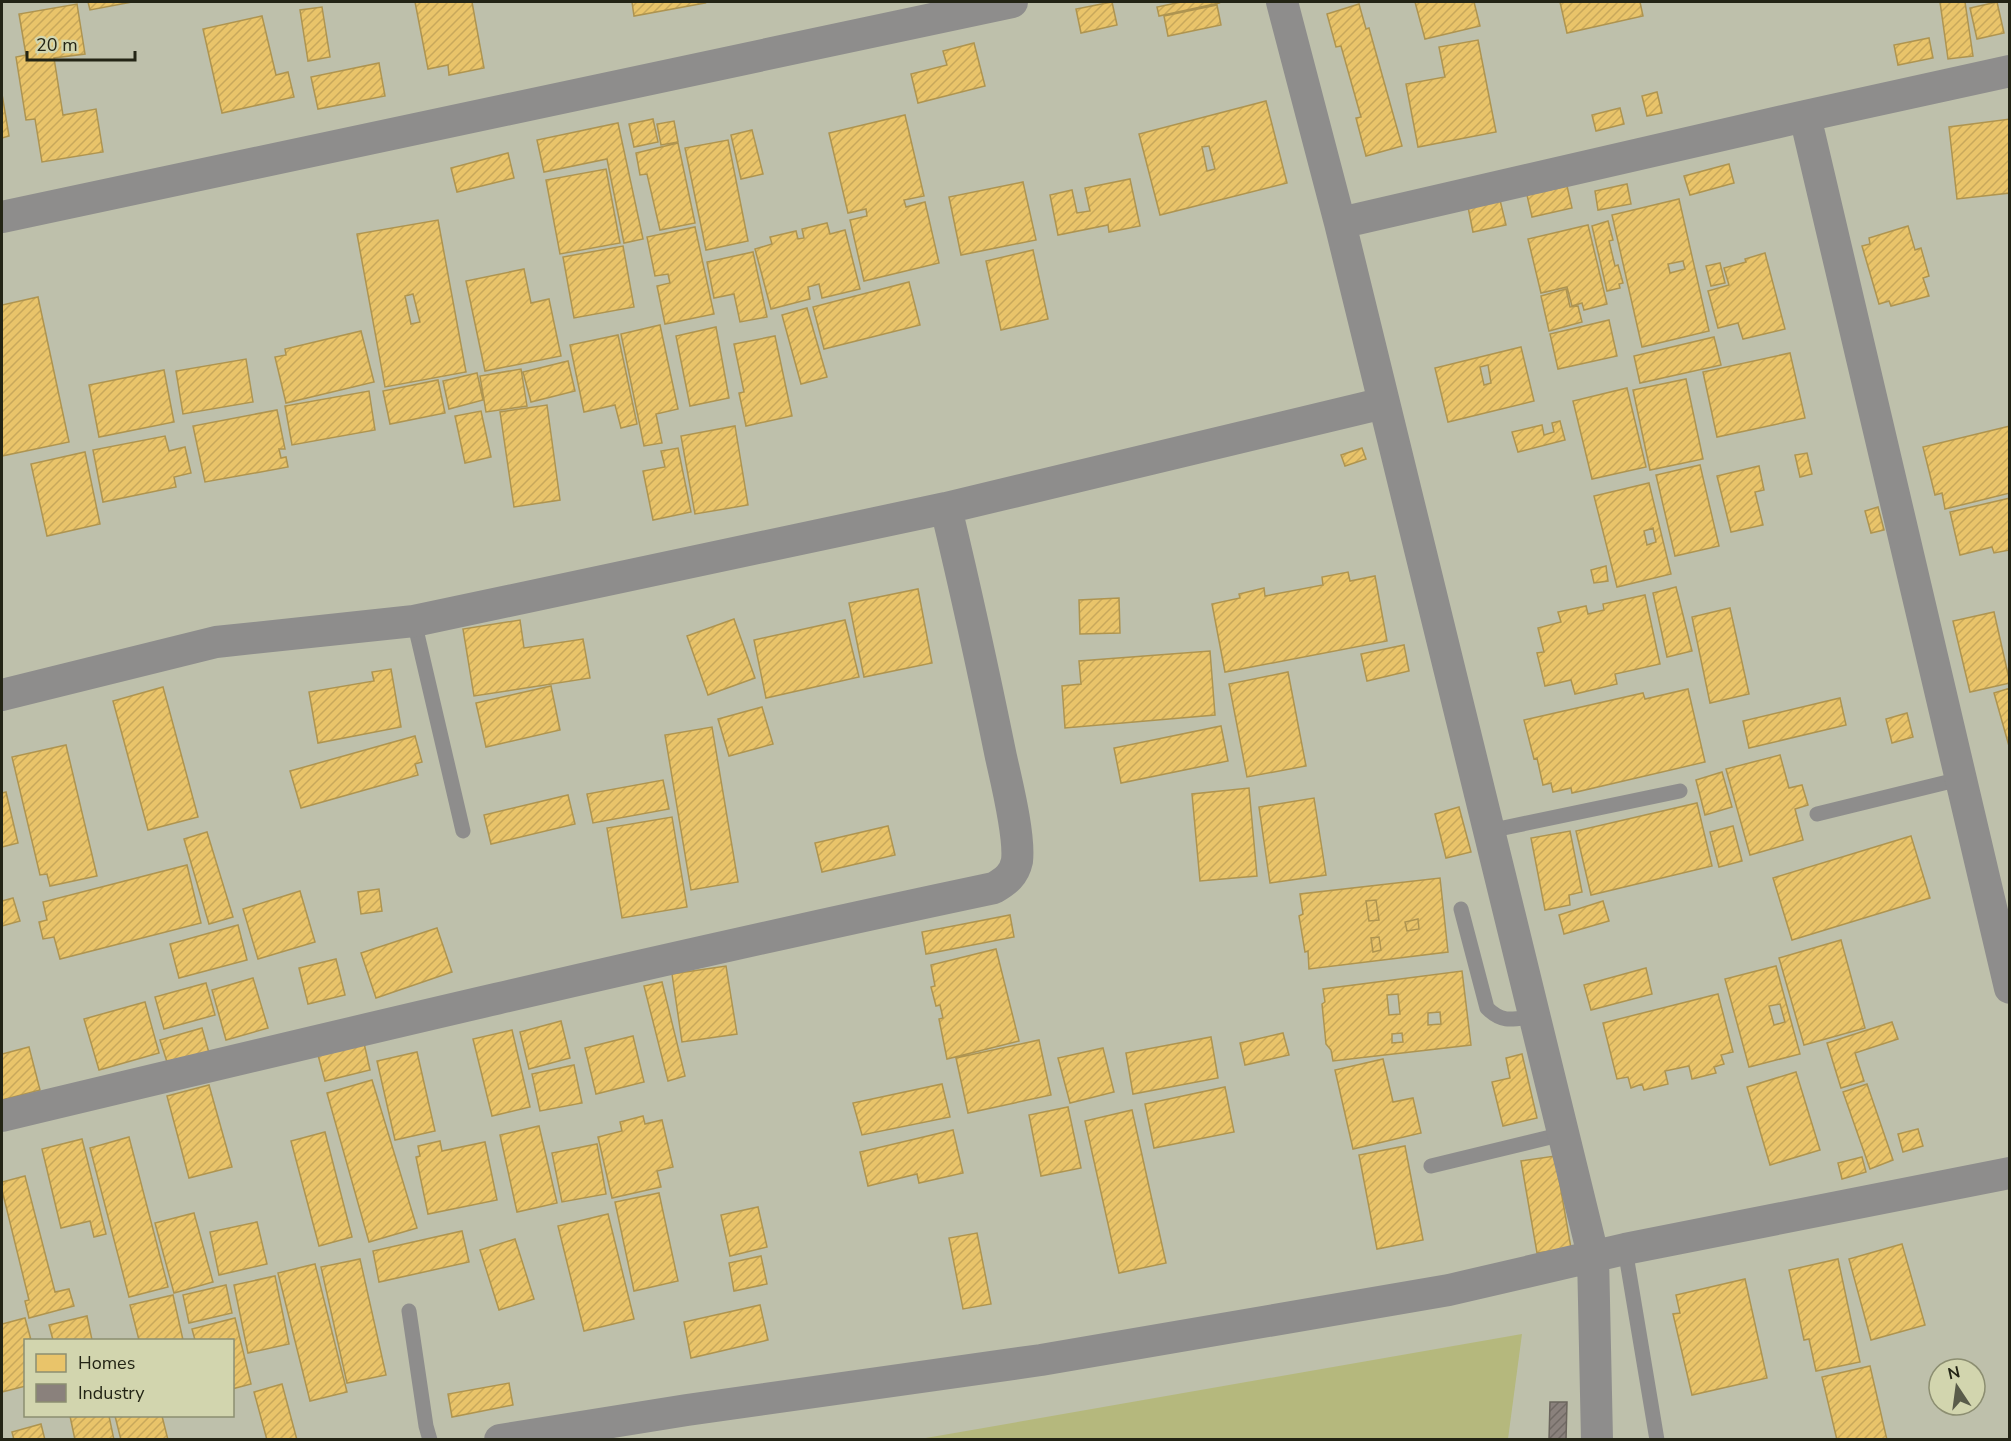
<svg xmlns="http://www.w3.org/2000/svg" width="2011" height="1441" font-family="'Nunito Sans',sans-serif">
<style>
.grass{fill:#b5b87d}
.homes{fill:url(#homes-hatch);stroke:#ae9450;stroke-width:1.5;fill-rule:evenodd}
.industry{fill:url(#industry-hatch);stroke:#6b655d;stroke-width:1.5}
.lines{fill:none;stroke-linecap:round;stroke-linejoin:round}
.lane{stroke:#8e8d8c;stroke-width:15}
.street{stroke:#8e8d8c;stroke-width:32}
</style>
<defs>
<pattern id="homes-hatch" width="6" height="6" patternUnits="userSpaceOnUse" patternTransform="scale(1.5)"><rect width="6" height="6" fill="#e9c46a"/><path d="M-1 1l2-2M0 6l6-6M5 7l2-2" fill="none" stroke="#c8a85b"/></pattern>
<pattern id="industry-hatch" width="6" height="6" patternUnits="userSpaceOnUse" patternTransform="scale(1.5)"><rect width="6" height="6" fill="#8a817c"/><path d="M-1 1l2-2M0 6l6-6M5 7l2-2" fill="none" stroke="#706964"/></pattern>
</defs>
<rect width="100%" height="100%" fill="#bec0ab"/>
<!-- grass -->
<path class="grass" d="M1522,1334L1508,1439H920Z"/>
<!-- homes -->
<path class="homes" d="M88,2H132L90,10Z
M415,2H472L484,68L449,75L448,65L428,69Z
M632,2H704L705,3L634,16Z
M1112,2L1117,25L1081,33L1076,9Z
M1181,2H1218L1219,3L1159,16L1157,7Z
M1415,2H1477H1474L1480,26L1425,39Z
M1560,2H1640L1643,16L1567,33Z
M1940,2H1965L1973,56L1948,59Z
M1997,2L2004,33L1977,39L1970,8Z
M77,4L85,54L54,58L63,115L96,109L103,152L42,162L35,119L26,120L16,57L26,55L19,14Z
M1359,4L1366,29L1369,28L1402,146L1366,156L1356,118L1361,117L1341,46L1336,47L1327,14Z
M1217,5L1221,25L1168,36L1164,16Z
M322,7L330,57L308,61L300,10Z
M262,16L276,75L288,72L294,97L222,113L203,29Z
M1929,38L1933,58L1898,65L1894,45Z
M1478,40L1496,132L1418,147L1406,84L1445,77L1439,47Z
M974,43L985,86L918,103L911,74L947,65L943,51Z
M379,63L385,96L318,109L311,77Z
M1657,92L1662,113L1647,116L1642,96Z
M2,94L9,136L2,138Z
M1266,101L1287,183L1160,215L1139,134ZM1209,146L1215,169L1207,171L1202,147Z
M1620,108L1624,124L1596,131L1592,115Z
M905,115L924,196L904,200L906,207L925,202L939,263L864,281L850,220L867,216L866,209L848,213L829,133Z
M653,119L658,142L634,147L629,124Z
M2010,119V193L1957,199L1949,127Z
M674,121L678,142L661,145L657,124Z
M618,123L643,239L624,243L607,159L544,172L537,140Z
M752,130L763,174L741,179L731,135Z
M728,140L748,241L706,250L685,148Z
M678,143L695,223L660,230L647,174L640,175L636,153Z
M508,153L514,178L457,192L451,168Z
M1729,164L1734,183L1690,195L1684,176Z
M606,169L620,243L560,254L546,180Z
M1130,179L1140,226L1109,232L1108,225L1058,235L1050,195L1072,190L1077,213L1090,211L1085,188Z
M1023,182L1036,240L961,255L949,197Z
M1627,184L1631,204L1598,210L1595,191Z
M1567,186L1572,208L1532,217L1527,195Z
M1679,199L1709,331L1642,347L1612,215ZM1683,261L1685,269L1670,273L1668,264Z
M1500,200L1506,225L1473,232L1468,207Z
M438,220L466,372L385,387L357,234Z
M1608,221L1613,240L1609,241L1615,266L1618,265L1623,283L1619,284L1620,288L1607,291L1592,226Z
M827,223L830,234L845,230L860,289L822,298L819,284L808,287L810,299L771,309L755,249L772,244L770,237L796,231L798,239L804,238L802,229Z
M1588,225L1607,304L1584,310L1582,303L1572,306L1567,287L1541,293L1528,239Z
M1908,226L1915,250L1921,248L1929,276L1923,278L1929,296L1891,306L1889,301L1879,304L1862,246L1870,244L1869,238Z
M695,227L714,314L665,324L657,286L670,283L668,274L655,276L647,237Z
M623,246L634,307L574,318L563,257Z
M1033,250L1048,319L1001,330L986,261Z
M753,252L767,317L740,322L734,294L714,298L707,262Z
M1765,253L1785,329L1743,339L1738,323L1718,328L1708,291L1729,285L1724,268L1746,262L1745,259Z
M1720,263L1725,283L1711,286L1706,266Z
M524,269L531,303L549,299L561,356L485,371L466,281Z
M909,282L920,325L824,349L813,307Z
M1566,289L1570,307L1578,306L1582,322L1549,331L1541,296Z
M413,294L420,322L411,324L405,296Z
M38,297L69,442L2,456V305Z
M807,308L827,377L801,384L782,315Z
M1609,320L1617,356L1558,369L1550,334Z
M660,325L678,409L656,414L662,443L644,446L621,334Z
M716,327L729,398L690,406L676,336Z
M361,331L374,382L286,403L275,357L286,355L285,349Z
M618,335L637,424L621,428L615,405L584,412L570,345Z
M775,336L792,416L746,426L739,393L744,392L734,344Z
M1714,337L1721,365L1640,383L1634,356Z
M1521,347L1534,401L1448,422L1435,368ZM1488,365L1491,383L1484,385L1480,367Z
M1790,353L1805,418L1717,437L1703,372Z
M246,359L253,402L183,414L176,371Z
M568,361L575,391L531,402L523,372Z
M521,369L527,406L486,412L480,376Z
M164,370L174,422L99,437L89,385Z
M477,373L483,400L449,409L443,381Z
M1686,379L1703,459L1650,470L1633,390Z
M438,380L445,413L390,424L383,391Z
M1627,388L1646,467L1592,479L1573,401Z
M369,391L375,430L292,445L285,406Z
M547,405L560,500L514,507L500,412Z
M277,410L285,449H279L281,458L286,457L288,467L205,482L193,426Z
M481,411L491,457L465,463L455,416Z
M1560,421L1565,440L1518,452L1512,432L1542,425L1544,435L1554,432L1552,423Z
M735,426L748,505L695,514L681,436Z
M2010,426V493L1945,509L1942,493L1935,495L1923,447Z
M165,436L169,451L185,447L191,473L174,477L176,487L103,502L93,450Z
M678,448L691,512L653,520L643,471L665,467L661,451Z
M1362,448L1366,459L1345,466L1341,455Z
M85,452L100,524L47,536L31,464Z
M1807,453L1812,474L1800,477L1795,455Z
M1700,465L1719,546L1675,556L1656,475Z
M1759,466L1764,490L1755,492L1763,525L1731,532L1717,476Z
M1649,483L1671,574L1617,587L1594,496ZM1653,528L1656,542L1647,545L1644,531Z
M2010,498V550L1994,553L1992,547L1960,555L1950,512Z
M1878,507L1884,530L1871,533L1865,511Z
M1606,566L1608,581L1594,583L1591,570Z
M1348,572L1350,581L1375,576L1387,641L1225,672L1212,604L1240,598L1239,594L1264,588L1265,596L1323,585L1322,577Z
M1676,587L1692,651L1667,657L1653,593Z
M918,589L932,663L864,677L849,603Z
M1645,595L1660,664L1615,674L1617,684L1575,694L1571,680L1545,686L1537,653L1544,652L1538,628L1561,622L1558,612L1586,606L1588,614L1604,610L1603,604Z
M1119,598L1120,633L1080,634L1079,600Z
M1730,608L1749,694L1710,703L1692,617Z
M1994,612L2010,683L1970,692L1953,621Z
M734,619L755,678L708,695L687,636Z
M520,620L524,648L583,639L590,678L474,696L463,629Z
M845,620L859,677L766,698L754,640Z
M1404,645L1409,671L1367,681L1361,654Z
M1210,651L1215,715L1065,728L1062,686L1081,684L1079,661Z
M391,669L401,727L318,743L309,692L374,681L372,672Z
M1288,672L1306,766L1247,777L1229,684Z
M551,686L560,730L486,747L476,703Z
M163,687L198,817L148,830L113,701Z
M2010,688V745L2009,746L1994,693Z
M1688,689L1705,762L1572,793L1571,788L1553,792L1551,783L1543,785L1537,758L1534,759L1524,720L1643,693L1645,699Z
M1840,698L1846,725L1749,748L1743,721Z
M762,707L773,744L729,756L718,719Z
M1907,713L1913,737L1892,743L1886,719Z
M1221,726L1228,761L1121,783L1114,748Z
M712,727L738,882L691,890L665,735Z
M415,736L422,762L415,764L418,775L301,808L290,771Z
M66,745L97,876L50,886L47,874L40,875L12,757Z
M1780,755L1789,788L1802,785L1808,805L1795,809L1803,840L1750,855L1726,769Z
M1722,772L1732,807L1705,815L1696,780Z
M663,780L669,809L593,823L587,794Z
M1249,788L1257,876L1200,881L1192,794Z
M6,792L18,843L2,847V793Z
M568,795L575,824L491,844L484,815Z
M1314,798L1326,875L1270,883L1259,807Z
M1697,803L1712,866L1591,895L1576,831Z
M1459,807L1471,852L1446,858L1435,814Z
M672,817L687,907L622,918L607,828Z
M888,826L895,855L822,872L815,843Z
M1733,826L1742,861L1719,867L1710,832Z
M1570,831L1582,892L1569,895L1570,905L1545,910L1531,838Z
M207,832L233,917L209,924L184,839Z
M1911,836L1930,898L1792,940L1773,878Z
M187,865L201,923L60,959L54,937L43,939L39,922L47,920L43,902Z
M1440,878L1448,952L1309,969L1308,951L1305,952L1299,916L1303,914L1300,894ZM1376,900L1379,920L1369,921L1366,901ZM1418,919L1419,929L1407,931L1405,922ZM1379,937L1381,950L1373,952L1371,938Z
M379,889L382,911L361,914L358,892Z
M300,891L315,942L258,959L243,909Z
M13,898L20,921L2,926V901Z
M1376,900L1379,920L1369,921L1366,901Z
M1603,901L1609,921L1564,934L1559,915Z
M1010,915L1014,937L926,954L922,932Z
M1418,919L1419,929L1407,931L1405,922Z
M238,925L247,960L179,978L170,944Z
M437,928L452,972L376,998L361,953Z
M1379,937L1381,950L1373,952L1371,938Z
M1841,940L1865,1028L1804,1045L1779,958Z
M996,949L1019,1041L947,1059L939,1019L943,1018L940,1005L936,1006L931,987L935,986L931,965Z
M336,959L345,995L308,1004L299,968Z
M726,966L737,1034L682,1042L672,974Z
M1776,966L1800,1054L1749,1067L1725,979ZM1780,1004L1785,1022L1774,1025L1769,1006Z
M1646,968L1652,994L1591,1010L1584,985Z
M1462,971L1471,1045L1333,1061L1331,1050L1326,1044L1322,1004L1325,1002L1323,989ZM1398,994L1400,1014L1389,1015L1387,995ZM1440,1012L1441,1024L1428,1025V1013ZM1402,1033L1403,1042L1392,1043V1034Z
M253,978L268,1028L226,1040L212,990Z
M662,982L685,1076L668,1081L644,986Z
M206,983L215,1015L164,1029L155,997Z
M1718,994L1733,1052L1721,1055L1724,1064L1714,1067L1716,1073L1692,1079L1689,1066L1665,1071L1668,1084L1644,1090L1642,1084L1631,1088L1628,1077L1617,1079L1603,1023Z
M145,1002L159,1053L99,1070L84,1019Z
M561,1021L570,1058L529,1069L520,1032Z
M1892,1022L1898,1039L1855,1053L1864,1081L1841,1088L1827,1043Z
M202,1028L209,1053L168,1065L160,1040Z
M512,1030L530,1107L492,1116L473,1039Z
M1283,1033L1289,1055L1245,1065L1240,1043Z
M633,1036L644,1082L596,1094L585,1048Z
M1211,1037L1218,1078L1133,1094L1126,1053Z
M1039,1040L1051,1095L968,1113L956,1058Z
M364,1043L370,1070L325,1081L318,1055Z
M29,1047L40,1090L2,1100V1054Z
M1103,1048L1114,1092L1070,1103L1058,1058Z
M417,1052L435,1131L395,1140L377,1061Z
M1522,1054L1537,1118L1503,1126L1492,1082L1510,1078L1506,1058Z
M1383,1059L1393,1102L1413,1098L1421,1133L1353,1149L1335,1070Z
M574,1065L582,1103L540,1111L532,1074Z
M1796,1072L1820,1150L1770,1165L1747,1087Z
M372,1080L417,1228L369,1242L327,1093Z
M942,1084L950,1117L862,1135L853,1103Z
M1867,1084L1893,1160L1870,1169L1843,1092Z
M209,1085L232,1167L189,1178L167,1096Z
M1225,1087L1234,1132L1154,1148L1145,1104Z
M1068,1107L1081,1168L1041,1176L1029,1115Z
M1132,1110L1166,1263L1119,1273L1085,1121Z
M643,1116L645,1124L662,1120L673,1167L657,1171L661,1187L612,1198L598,1137L622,1131L620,1122Z
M539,1126L557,1203L517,1212L500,1135Z
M1918,1129L1923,1146L1903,1152L1898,1134Z
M953,1130L963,1173L919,1183L917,1174L868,1186L860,1152Z
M325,1132L352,1237L319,1246L291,1141Z
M129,1137L168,1287L129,1297L90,1148Z
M82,1139L106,1234L94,1237L90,1221L61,1228L42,1149Z
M440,1141L442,1151L485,1142L497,1200L428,1214L416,1157L420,1156L418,1146Z
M597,1144L606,1194L562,1202L552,1153Z
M1405,1146L1423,1240L1377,1249L1359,1155Z
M1555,1156L1571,1248L1537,1253L1521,1161Z
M1862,1157L1866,1172L1842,1179L1838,1163Z
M25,1176L55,1292L69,1289L74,1306L29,1318L25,1301L29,1300L2,1190V1182Z
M659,1193L678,1281L634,1291L615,1202Z
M758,1207L767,1247L730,1256L721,1215Z
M194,1213L213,1282L174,1293L155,1223Z
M608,1214L634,1319L584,1331L558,1226Z
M257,1222L267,1264L219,1275L210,1232Z
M462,1231L469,1262L379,1282L373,1251Z
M977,1233L991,1304L963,1309L949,1238Z
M515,1239L534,1299L499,1310L480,1250Z
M1902,1244L1925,1325L1871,1340L1849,1259Z
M761,1256L767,1284L734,1291L729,1263Z
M360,1259L386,1375L347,1383L321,1267Z
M1838,1259L1860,1362L1816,1371L1809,1339L1804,1340L1789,1270Z
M315,1264L347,1392L310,1401L278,1273Z
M275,1276L289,1344L248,1353L234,1285Z
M1745,1279L1767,1378L1692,1395L1673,1314L1680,1313L1676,1295Z
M226,1285L232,1313L189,1323L183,1295Z
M173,1295L183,1340H139L130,1305Z
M760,1305L768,1340L691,1358L684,1322Z
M87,1316L92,1340H53L49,1325Z
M25,1318L31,1340H26V1386L2,1392V1324Z
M235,1318L251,1384L232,1389V1340H195L192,1329Z
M1870,1366L1887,1440H1837L1822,1377Z
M509,1383L513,1405L452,1417L448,1394Z
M282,1384L297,1440H267L254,1392Z
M70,1416H109L114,1440H75Z
M115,1416H162L168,1440H121Z
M41,1424L45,1440H14L12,1432Z"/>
<!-- industry -->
<path class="industry" d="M1550,1402H1567L1566,1440H1549Z"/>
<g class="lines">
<!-- lane -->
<path class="lane" d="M414,621L463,831
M1817,814L1960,779
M1489,831L1680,791
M1461,909L1487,1008C1503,1024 1514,1019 1534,1016
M1431,1166L1563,1134
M1625,1249L1657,1440
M409,1311L426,1426L430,1440"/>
<!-- street -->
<path class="street" d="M1282,2L1340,223L1593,1255L1597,1440
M1805,116L2010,988
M2,217L1012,2
M1340,223L1805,116L2010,71
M2,695L216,642L414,621L946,508L1384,403
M2,1116C332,1037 662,958 994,888C1006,881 1014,875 1017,861C1020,836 1007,784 1001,757C984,674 966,591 946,508
M500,1440L687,1410L1041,1360L1449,1290L1625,1249L2010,1173"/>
</g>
<!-- border -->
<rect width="2011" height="1441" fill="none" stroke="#232415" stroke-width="6"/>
<!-- legend -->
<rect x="24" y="1339" width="210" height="78" fill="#d2d5ae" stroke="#8c8e71" stroke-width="1.5"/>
<rect x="36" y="1354" width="30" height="18" fill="#e9c46a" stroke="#8c8e71" stroke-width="1.5"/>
<text x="78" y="1369" font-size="18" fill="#232415">Homes</text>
<rect x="36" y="1384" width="30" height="18" fill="#8a817c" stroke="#8c8e71" stroke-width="1.5"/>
<text x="78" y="1399" font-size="18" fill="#232415">Industry</text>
<!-- north arrow -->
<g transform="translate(1957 1387) rotate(347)"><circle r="28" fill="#d2d5ae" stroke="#8c8e71" stroke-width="1.5"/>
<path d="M0-4.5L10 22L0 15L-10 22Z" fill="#595b4a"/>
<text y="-9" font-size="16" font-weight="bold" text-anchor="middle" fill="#232415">N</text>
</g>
<!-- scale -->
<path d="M27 51v9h108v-9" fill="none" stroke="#232415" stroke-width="3"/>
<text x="36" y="51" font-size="18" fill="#232415" stroke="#d2d5ae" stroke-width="4.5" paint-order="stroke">20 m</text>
</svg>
